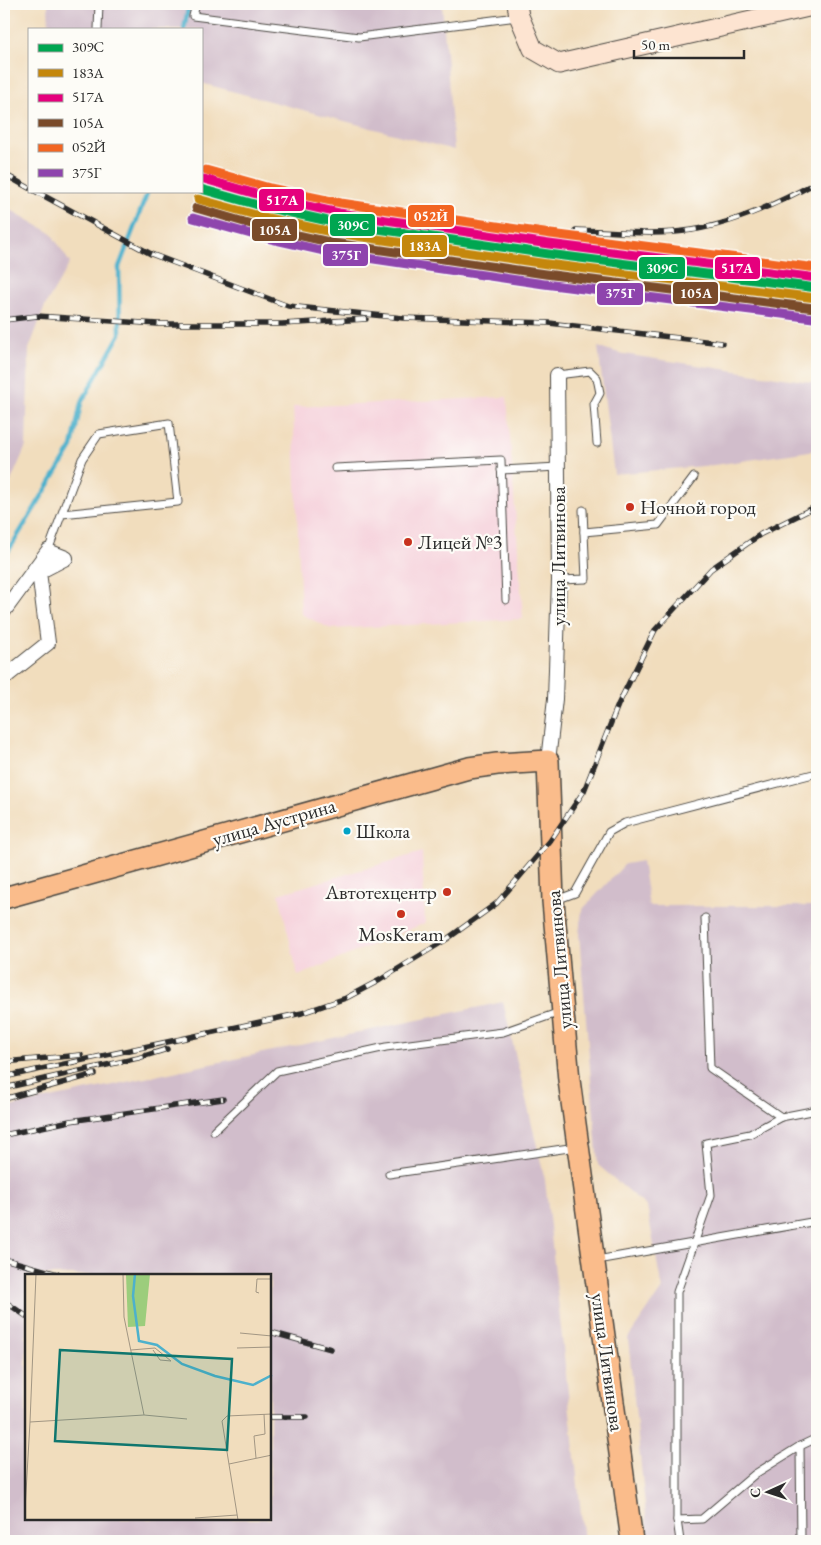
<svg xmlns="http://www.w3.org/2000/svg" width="821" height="1545" viewBox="0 0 821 1545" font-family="'EB Garamond',serif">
<rect width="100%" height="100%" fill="#fdfcf7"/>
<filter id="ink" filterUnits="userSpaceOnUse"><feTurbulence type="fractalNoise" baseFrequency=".02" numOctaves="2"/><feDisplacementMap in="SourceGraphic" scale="10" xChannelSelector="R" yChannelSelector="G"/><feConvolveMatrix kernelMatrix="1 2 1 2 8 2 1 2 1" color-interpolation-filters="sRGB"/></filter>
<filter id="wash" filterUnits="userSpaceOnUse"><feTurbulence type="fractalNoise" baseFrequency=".0096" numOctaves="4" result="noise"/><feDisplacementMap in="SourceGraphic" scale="20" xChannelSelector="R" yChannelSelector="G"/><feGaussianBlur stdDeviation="1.12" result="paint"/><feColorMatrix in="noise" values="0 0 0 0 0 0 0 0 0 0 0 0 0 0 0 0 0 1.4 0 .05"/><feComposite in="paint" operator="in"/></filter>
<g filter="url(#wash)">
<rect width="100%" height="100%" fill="#f1ddbd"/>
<g fill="#f5cfda">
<path d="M507,397L523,619L331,629L301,614L293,407Z"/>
<path d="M422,852L425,923L298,976L279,894Z"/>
</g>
<g fill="#d1bdcb" fill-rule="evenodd">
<path d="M48,4H442L454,150L201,83V29H49Z"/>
<path d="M4,206L51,233L70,263L45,306L29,349L26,446L4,497Z"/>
<path d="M598,347L623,354L817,383V450L714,465L614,474Z"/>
<path d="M642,861L649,906H817V1541H653L648,1535L628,1338L662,1289L647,1207L598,1165L579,934L582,910L625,864Z"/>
<path d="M503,1002L545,1180L584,1541H4V1108ZM26,1275H270V1519H26Z"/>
</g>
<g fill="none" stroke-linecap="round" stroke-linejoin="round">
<g stroke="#4db1cc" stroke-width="4.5">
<path d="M184,29L189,4"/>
<path d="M4,558L72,447L81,403L120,334L119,267L148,191"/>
</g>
</g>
</g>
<g filter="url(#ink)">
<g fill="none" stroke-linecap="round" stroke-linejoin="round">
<defs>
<g id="lane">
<path d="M196,4L193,16L359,37L517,17"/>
<path d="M98,29L99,4"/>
<path d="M557,375L590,371L597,378L600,393L594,404L597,443"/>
<path d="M335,468L501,460L506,600"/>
<path d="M501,470L558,467"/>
<path d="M584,532L658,525L694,477"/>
<path d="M48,551L82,459L99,434L169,423L178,502L62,514"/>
<path d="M559,580L586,579L583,510"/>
<path d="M556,900L575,893L609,832L625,823L817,773"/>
<path d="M705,918L710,1068L781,1117L817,1110"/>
<path d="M214,1131L277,1071L386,1047L503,1032L560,1012"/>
<path d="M389,1174L576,1147"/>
<path d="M597,1260L817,1221"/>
<path d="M800,1446L801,1541"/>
<path d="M677,1520L702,1519L755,1474L800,1446L817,1438"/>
<path d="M680,1541L677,1520V1292L711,1195L706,1143L750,1134L781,1117"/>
</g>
<g id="street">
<path d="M4,611L48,551L66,558L39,572L48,643L4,678"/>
<path d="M548,761L555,699L559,580L557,375"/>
</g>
<path id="secondary" d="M517,4L519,16L533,49L559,64L817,5"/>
<path id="primary" d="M4,898L469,768L497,764L548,761L553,901L569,1080L632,1541"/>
</defs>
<use href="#lane" stroke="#494641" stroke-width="9"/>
<use href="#street" stroke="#494641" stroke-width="16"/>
<use href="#secondary" stroke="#494641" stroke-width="21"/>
<use href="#primary" stroke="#494641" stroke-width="24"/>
<use href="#lane" stroke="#fff" stroke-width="7"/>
<use href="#street" stroke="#fff" stroke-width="14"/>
<use href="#secondary" stroke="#fde4d1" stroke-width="19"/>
<use href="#primary" stroke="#fabc8b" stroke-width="21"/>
<defs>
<g id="rail">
<path d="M4,174L29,188"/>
<path d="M35,191L151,254L288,306L403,318L549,323L722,343"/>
<path d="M576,230C614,231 654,236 692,230C736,223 779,203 817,182"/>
<path d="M4,320L37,316L158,324H282L366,319"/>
<path d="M4,1062L81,1055"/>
<path d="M4,1077L302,1013L346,998L380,980L447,939L497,903L550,841L584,791L618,705L655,630L711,569L761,534L817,506"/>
<path d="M4,1088L138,1058L167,1049"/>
<path d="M4,1099L95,1074"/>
<path d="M4,1135L70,1121L223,1099"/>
<path d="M4,1259L61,1275"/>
<path d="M4,1301L26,1316"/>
<path d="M270,1332L331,1349"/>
<path d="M270,1417H307"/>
</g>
</defs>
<use href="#rail" stroke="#2b2b2b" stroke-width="5.5"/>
<use href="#rail" stroke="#fdfcf7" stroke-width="4" stroke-dasharray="11" stroke-linecap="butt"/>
<defs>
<path id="rail-1" d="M201,189L265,207L337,223L548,254L817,288"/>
<path id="rail-2" d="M198,199L263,217L336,233L547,264L816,298"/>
<path id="rail-3" d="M204,179L267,197L339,213L549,244L817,278"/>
<path id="rail-4" d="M196,208L261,227L334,243L545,274L814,308"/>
<path id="rail-5" d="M206,170L270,188L341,203L551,234L817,268"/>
<path id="rail-6" d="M193,218L258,236L333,253L544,284L813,318"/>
</defs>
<use href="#rail-1" stroke="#fdfcf7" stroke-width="12"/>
<use href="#rail-2" stroke="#fdfcf7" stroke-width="12"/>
<use href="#rail-3" stroke="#fdfcf7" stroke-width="12"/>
<use href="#rail-4" stroke="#fdfcf7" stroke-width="12"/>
<use href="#rail-5" stroke="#fdfcf7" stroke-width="12"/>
<use href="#rail-6" stroke="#fdfcf7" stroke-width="12"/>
<use href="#rail-1" stroke="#00a651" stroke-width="9"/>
<use href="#rail-2" stroke="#c4870b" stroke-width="9"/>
<use href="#rail-3" stroke="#e5007d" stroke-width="9"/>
<use href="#rail-4" stroke="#7a4b2a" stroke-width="9"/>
<use href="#rail-5" stroke="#f26522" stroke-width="9"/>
<use href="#rail-6" stroke="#8e44ad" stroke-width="9"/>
</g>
</g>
<g fill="#c8321e" stroke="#fdfcf7" stroke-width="2">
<circle cx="630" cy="507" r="5"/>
<circle cx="408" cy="542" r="5"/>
<circle cx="447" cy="892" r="5"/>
<circle cx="401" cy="914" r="5"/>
</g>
<circle fill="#02a3c6" stroke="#fdfcf7" stroke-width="2" cx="347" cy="831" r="4.5"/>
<g text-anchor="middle" stroke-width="4.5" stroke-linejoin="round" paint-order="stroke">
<g font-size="19" fill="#2b2b2b" stroke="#fdfcf7" text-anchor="start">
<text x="356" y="838">Школа</text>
</g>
<g font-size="20" fill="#2b2b2b" stroke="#fdfcf7" text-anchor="start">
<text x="640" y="514">Ночной город</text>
<text x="418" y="549">Лицей №3</text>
<text x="437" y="899" text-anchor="end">Автотехцентр</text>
<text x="401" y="941" text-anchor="middle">MosKeram</text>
</g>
<g font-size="20" fill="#2b2b2b" stroke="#fdfcf7">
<text transform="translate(558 556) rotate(-90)" y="7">улица Литвинова</text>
<text transform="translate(274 822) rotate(-16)" y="7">улица Аустрина</text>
<text transform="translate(559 960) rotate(-95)" y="7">улица Литвинова</text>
<text transform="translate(608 1362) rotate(82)" y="7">улица Литвинова</text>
</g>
</g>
<g transform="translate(25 1274)">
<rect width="246" height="246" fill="#f1ddbd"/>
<path d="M101,0H125L120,52L103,53Z" fill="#9ccd7c"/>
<path fill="none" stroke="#4db1cc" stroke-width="2.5" d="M110,0L108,22L114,67L132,71L157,90L190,102L228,111L247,101"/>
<path fill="none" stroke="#a29683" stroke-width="1" d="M234,19L231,18L232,5H247M215,59L247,62M212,74L247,73M106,76L130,74L146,87M128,76L135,86L146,87M119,141L162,145M5,148L11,0M231,184L229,162L240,160L239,140M204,190L247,181M0,236L5,148L119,141L99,43L98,0M170,244L212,241M213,246L197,147L202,142L247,140"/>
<path fill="#0f766e" fill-opacity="0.15" stroke="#0f766e" stroke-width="2.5" d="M35,76L207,85L202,176L30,167Z"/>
<rect width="246" height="246" fill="none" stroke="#2b2b2b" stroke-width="2.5"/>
</g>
<g stroke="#fdfcf7" stroke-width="2">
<rect x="258" y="188" width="47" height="24" rx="5" fill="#e5007d"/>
<rect x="407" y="204" width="48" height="24" rx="5" fill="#f26522"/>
<rect x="329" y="213" width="47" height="24" rx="5" fill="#00a651"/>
<rect x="251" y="218" width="47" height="24" rx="5" fill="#7a4b2a"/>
<rect x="401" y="234" width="47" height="24" rx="5" fill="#c4870b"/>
<rect x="322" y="243" width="47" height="24" rx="5" fill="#8e44ad"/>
<rect x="714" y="256" width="47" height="24" rx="5" fill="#e5007d"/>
<rect x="638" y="256" width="48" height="24" rx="5" fill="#00a651"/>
<rect x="672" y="281" width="47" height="24" rx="5" fill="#7a4b2a"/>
<rect x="596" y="282" width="48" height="24" rx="5" fill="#8e44ad"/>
</g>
<g font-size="14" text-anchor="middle" font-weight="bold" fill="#fff">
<text x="282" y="205">517А</text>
<text x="431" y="221">052Й</text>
<text x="353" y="230">309С</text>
<text x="275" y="235">105А</text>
<text x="425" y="251">183А</text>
<text x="346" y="260">375Г</text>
<text x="737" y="273">517А</text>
<text x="662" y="273">309С</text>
<text x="696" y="298">105А</text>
<text x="620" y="298">375Г</text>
</g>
<rect width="821" height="1545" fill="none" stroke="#fdfcf7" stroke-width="20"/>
<rect x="28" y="28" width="175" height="165" fill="#fdfcf7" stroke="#a9a8a5"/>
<rect x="38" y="44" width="25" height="8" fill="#00a651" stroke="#a9a8a5"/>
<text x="72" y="52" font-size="15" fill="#2b2b2b">309С</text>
<rect x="38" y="69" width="25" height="8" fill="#c4870b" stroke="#a9a8a5"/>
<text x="72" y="78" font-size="15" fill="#2b2b2b">183А</text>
<rect x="38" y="94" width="25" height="8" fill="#e5007d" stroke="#a9a8a5"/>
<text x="72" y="102" font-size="15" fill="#2b2b2b">517А</text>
<rect x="38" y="119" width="25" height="8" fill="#7a4b2a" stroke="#a9a8a5"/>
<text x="72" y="128" font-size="15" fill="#2b2b2b">105А</text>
<rect x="38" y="144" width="25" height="8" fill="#f26522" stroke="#a9a8a5"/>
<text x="72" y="152" font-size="15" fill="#2b2b2b">052Й</text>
<rect x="38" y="169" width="25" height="8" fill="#8e44ad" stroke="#a9a8a5"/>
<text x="72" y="178" font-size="15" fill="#2b2b2b">375Г</text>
<g transform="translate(768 1492) rotate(267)" stroke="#fdfcf7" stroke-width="4" paint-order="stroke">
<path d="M0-4L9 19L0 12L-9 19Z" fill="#2b2b2b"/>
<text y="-8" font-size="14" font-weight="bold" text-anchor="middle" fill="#2b2b2b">С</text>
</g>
<path d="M634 50v8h110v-8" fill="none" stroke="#2b2b2b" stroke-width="2.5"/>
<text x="641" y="50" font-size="15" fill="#2b2b2b" stroke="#fdfcf7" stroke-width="4" paint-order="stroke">50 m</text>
</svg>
